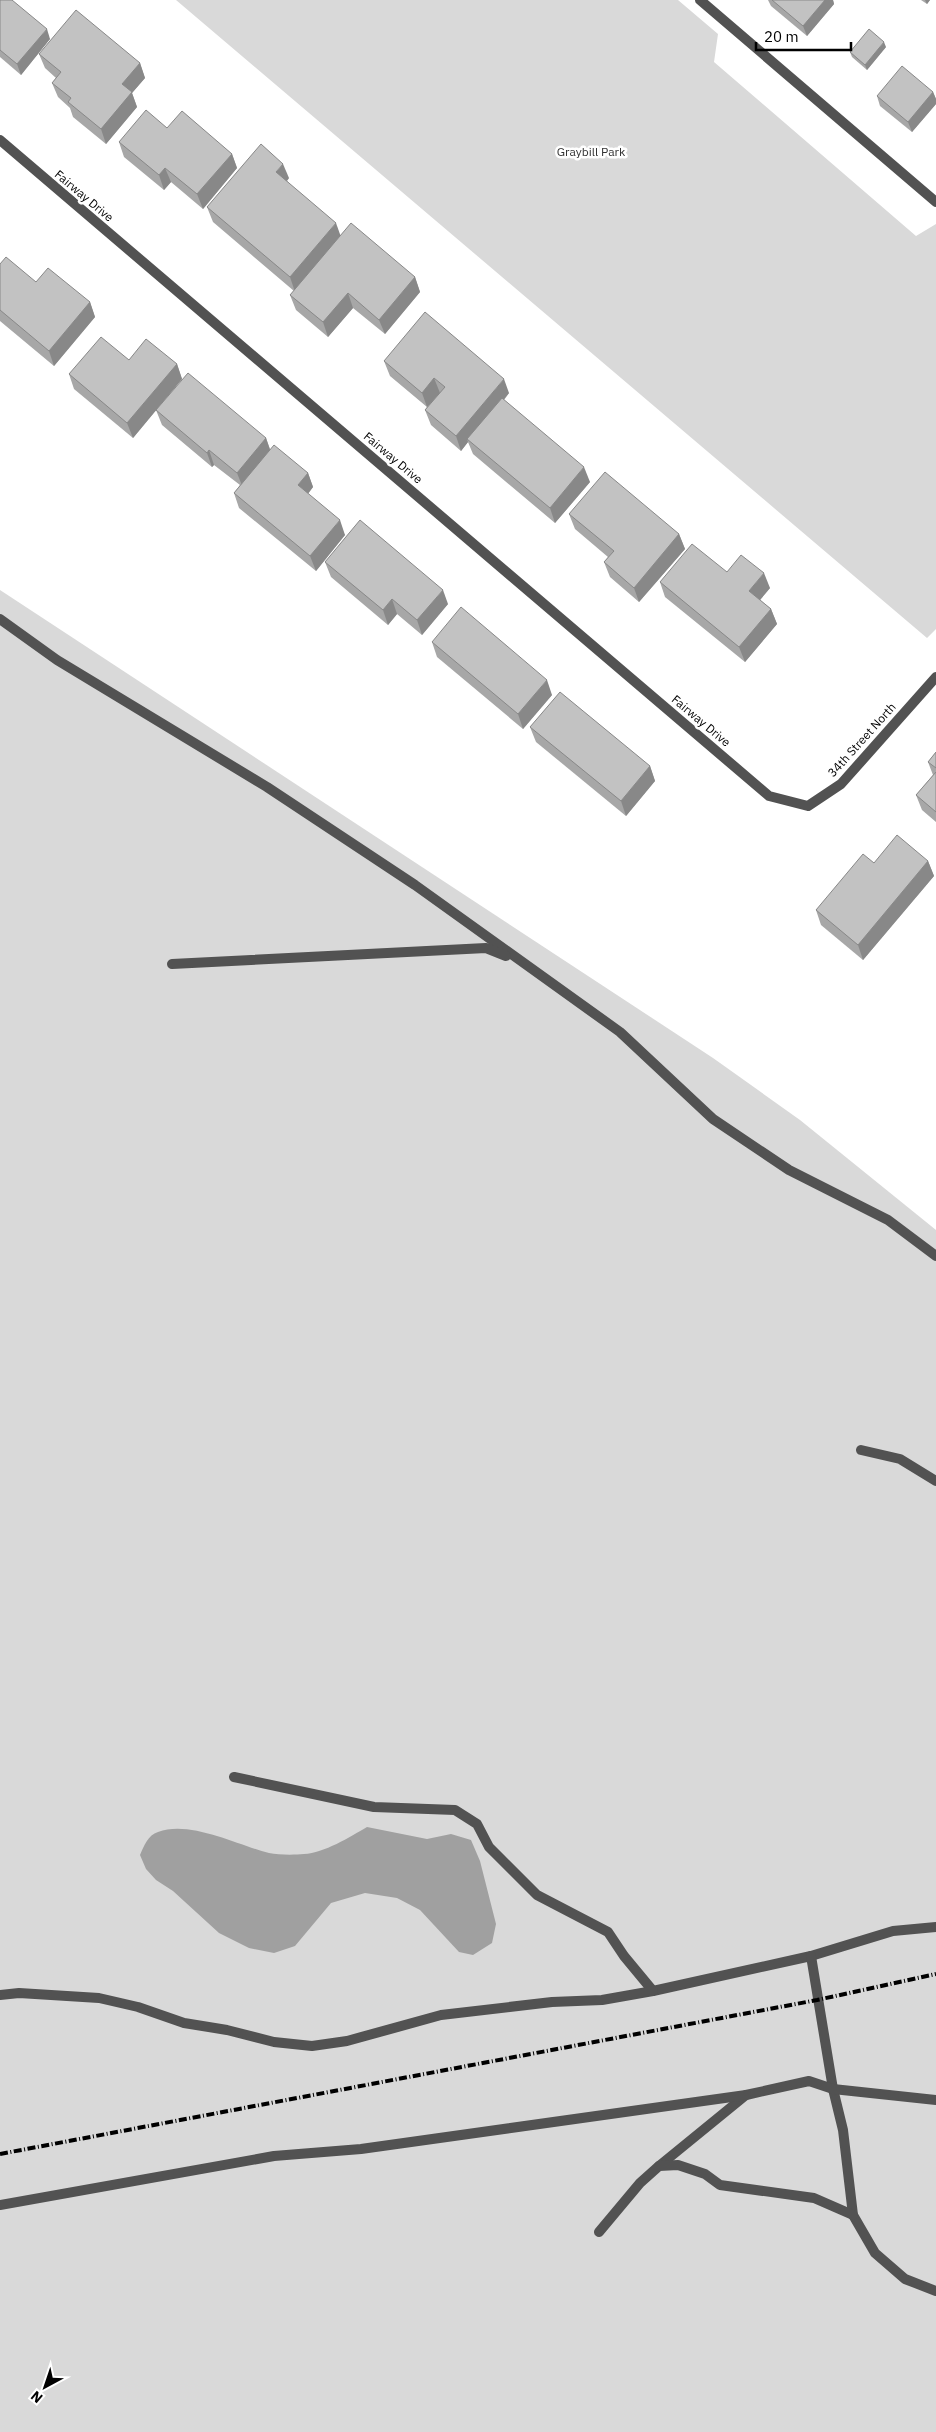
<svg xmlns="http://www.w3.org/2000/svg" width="936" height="2432" viewBox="0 0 936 2432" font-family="'IBM Plex Sans',sans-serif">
<rect width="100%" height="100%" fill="#fff"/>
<g fill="#d9d9d9">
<path d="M176,0H678L718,34L714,62L916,236L936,224V629L927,638Z"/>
<path d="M0,590L713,1058L800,1120L936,1230V2432H0Z"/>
</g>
<path fill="#a0a0a0" d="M367,1827L427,1839L451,1834L471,1840L480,1861L496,1924L492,1943L473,1955L459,1952L420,1910L397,1898L365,1893L331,1903L295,1946L274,1953L249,1948L219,1933L173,1891L156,1880L146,1869L140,1855C144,1846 148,1835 158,1832C190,1820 237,1845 269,1853C279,1855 294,1855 304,1854C324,1853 350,1837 367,1827Z"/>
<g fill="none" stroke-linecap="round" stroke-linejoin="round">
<g stroke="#525252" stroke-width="10">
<path d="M700,0L936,202"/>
<path d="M0,619L57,660L267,787L415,885L620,1032L713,1119L789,1170L888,1220L936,1256"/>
<path d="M172,964L486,948L506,956"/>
<path d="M861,1450L900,1459L936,1481"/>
<path d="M234,1777L374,1807L455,1810L477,1824L489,1847L537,1895L608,1932L624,1956L653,1991L811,1956L893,1931L936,1927"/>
<path d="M811,1956L833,2089L843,2130L853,2215L875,2253L905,2279L936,2291"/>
<path d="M0,1995L19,1993L99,1998L138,2007L184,2023L227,2030L274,2042L312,2046L347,2041L441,2015L552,2002L602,2000L653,1991"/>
<path d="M659,2166L746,2095L809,2081L833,2089L936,2100"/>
<path d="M0,2205L274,2156L361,2149L746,2095"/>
<path d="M599,2232L640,2183L659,2166L678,2165L705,2174L720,2185L814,2198L853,2215"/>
</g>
<path stroke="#525252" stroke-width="10" d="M0,140L769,796L808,806L841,784L936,677"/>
<path stroke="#000" stroke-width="4" stroke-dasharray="8 2.5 1 2.5" stroke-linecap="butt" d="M0,2154L817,2000L936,1974"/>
</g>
<g fill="#a7a7a7">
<path d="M0,0L50,39L21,75L0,57Z"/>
<path d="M768,0H833L834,4L807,36L771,6Z"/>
<path d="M921,0H930L927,4Z"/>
<path d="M886,47L867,70L852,57L850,52Z"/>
<path d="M39,54L140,63L145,78L132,93L137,107L106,144L73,117L70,108L58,97L52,83L56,78L45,68Z"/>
<path d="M933,92L936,99V104L912,132L880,106L877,96Z"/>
<path d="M167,128L232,154L237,168L203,209L171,182L164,190L124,157L119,142Z"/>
<path d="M289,178L287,181L340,236L415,277L420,292L385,334L353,308L328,337L296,310L290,295L294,291L213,222L207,207Z"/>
<path d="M0,264L36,282L90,302L95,317L54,366L0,321Z"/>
<path d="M384,361L509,393L504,400L590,482L555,523L473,454L468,442L461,451L431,425L425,410L427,407L390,376Z"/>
<path d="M177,364L182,379L133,438L74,389L69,374Z"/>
<path d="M156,410L266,438L270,449L308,473L313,487L308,494L345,535L316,571L239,508L234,493L240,485L214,465L212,467L162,425Z"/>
<path d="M569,514L679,534L685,549L639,602L610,577L604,562L608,557L575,529Z"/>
<path d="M325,562L448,604L422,635L397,614L388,625L331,577Z"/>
<path d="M727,572L770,588L760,600L771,609L777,624L745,662L665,597L660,582Z"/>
<path d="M432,642L552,695L523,729L437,657Z"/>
<path d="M530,727L650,766L655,781L626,816L536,742Z"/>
<path d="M936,752V822L922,810L916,795L933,775L928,762Z"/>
<path d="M928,861L934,876L863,960L821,925L816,910L874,863Z"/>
</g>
<g fill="#888">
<path d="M825,0H833L834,4L807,36L803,26Z"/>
<path d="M925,0H930L927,4Z"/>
<path d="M47,29L50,39L21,75L17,64Z"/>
<path d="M884,42L886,47L867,70L865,65Z"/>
<path d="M140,63L145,78L132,93L137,107L106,144L101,129L122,84Z"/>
<path d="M933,92L936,99V104L912,132L908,122Z"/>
<path d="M232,154L237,168L203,209L197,194Z"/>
<path d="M283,164L289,178L282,187L276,172Z"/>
<path d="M165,168L171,182L164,190L159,175Z"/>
<path d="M336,223L341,237L295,292L290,277Z"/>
<path d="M415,277L420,292L385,334L379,320Z"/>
<path d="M348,293L353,308L328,337L323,322Z"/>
<path d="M90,302L95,317L54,366L49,351Z"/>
<path d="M177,364L182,379L133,438L127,423Z"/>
<path d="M434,378L440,393L427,407L422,393Z"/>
<path d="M504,379L509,393L470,441L467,439L468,442L461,451L456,436Z"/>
<path d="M266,438L271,453L243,488L237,473Z"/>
<path d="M209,450L214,465L212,467L207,453Z"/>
<path d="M584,467L590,482L555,523L550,508Z"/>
<path d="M308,473L313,487L303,500L298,485Z"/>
<path d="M340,520L345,535L316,571L310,556Z"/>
<path d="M679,534L685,549L639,602L634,588Z"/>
<path d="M764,573L770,588L755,606L749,591Z"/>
<path d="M443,590L448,604L422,635L417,620Z"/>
<path d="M392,599L397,614L388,625L383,610Z"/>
<path d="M771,609L777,624L745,662L739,647Z"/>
<path d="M547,680L552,695L523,729L518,714Z"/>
<path d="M650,766L655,781L626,816L621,801Z"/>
<path d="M928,861L934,876L863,960L858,945Z"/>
</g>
<g fill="#c2c2c2" stroke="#888">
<path d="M0,0H12L47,29L17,64L0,50Z"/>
<path d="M772,0H825L803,26Z"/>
<path d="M76,10L140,63L122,84L132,92L101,129L68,102L71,98L52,83L61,72L39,54Z"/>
<path d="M869,29L884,42L865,65L850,52Z"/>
<path d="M902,66L933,92L908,122L877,96Z"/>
<path d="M146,110L167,128L182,111L232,154L197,194L165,168L159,175L119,142Z"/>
<path d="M261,144L283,164L276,172L336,223L290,277L207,207Z"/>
<path d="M351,223L415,277L379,320L348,293L323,322L290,295Z"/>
<path d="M6,257L36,282L48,268L90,302L49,351L0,310V264Z"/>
<path d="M425,312L504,379L456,436L425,410L445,387L434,378L422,393L384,361Z"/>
<path d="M101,337L129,360L146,339L177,364L127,423L69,374Z"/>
<path d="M188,373L266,438L237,473L209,450L207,453L156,410Z"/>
<path d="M502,398L584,467L550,508L467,439Z"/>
<path d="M274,445L308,473L298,485L340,520L310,556L234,493Z"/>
<path d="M605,472L679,534L634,588L604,562L614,551L569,514Z"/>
<path d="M360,520L443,590L417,620L392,599L383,610L325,562Z"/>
<path d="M692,544L727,572L741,555L764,573L749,591L771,609L739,647L660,582Z"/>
<path d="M461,607L547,680L518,714L432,642Z"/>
<path d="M560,692L650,766L621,801L530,727Z"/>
<path d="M936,752V768L928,762Z"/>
<path d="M936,772V812L916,795Z"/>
<path d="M897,835L928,861L858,945L816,910L863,854L874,863Z"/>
</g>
<g text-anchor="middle" stroke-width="5" stroke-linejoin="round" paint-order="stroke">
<g font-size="12" fill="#303030" stroke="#fff">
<text x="591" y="156">Graybill Park</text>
</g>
<g font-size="12" fill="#000" stroke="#fff">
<text transform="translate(84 196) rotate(40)" y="4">Fairway Drive</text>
<text transform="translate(393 458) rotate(40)" y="4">Fairway Drive</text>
<text transform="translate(701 721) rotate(40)" y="4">Fairway Drive</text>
<text transform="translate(862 740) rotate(-48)" y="4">34th Street North</text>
</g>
</g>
<g transform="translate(45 2387) rotate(220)" stroke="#ffffff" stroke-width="4" paint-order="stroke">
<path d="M0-4L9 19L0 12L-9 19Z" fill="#000000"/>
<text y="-8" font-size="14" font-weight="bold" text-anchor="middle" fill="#000000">N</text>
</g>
<path d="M756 42v8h95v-8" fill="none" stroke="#000000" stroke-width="2.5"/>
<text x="764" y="42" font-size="15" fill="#000000" stroke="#ffffff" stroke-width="4" paint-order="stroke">20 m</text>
</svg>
